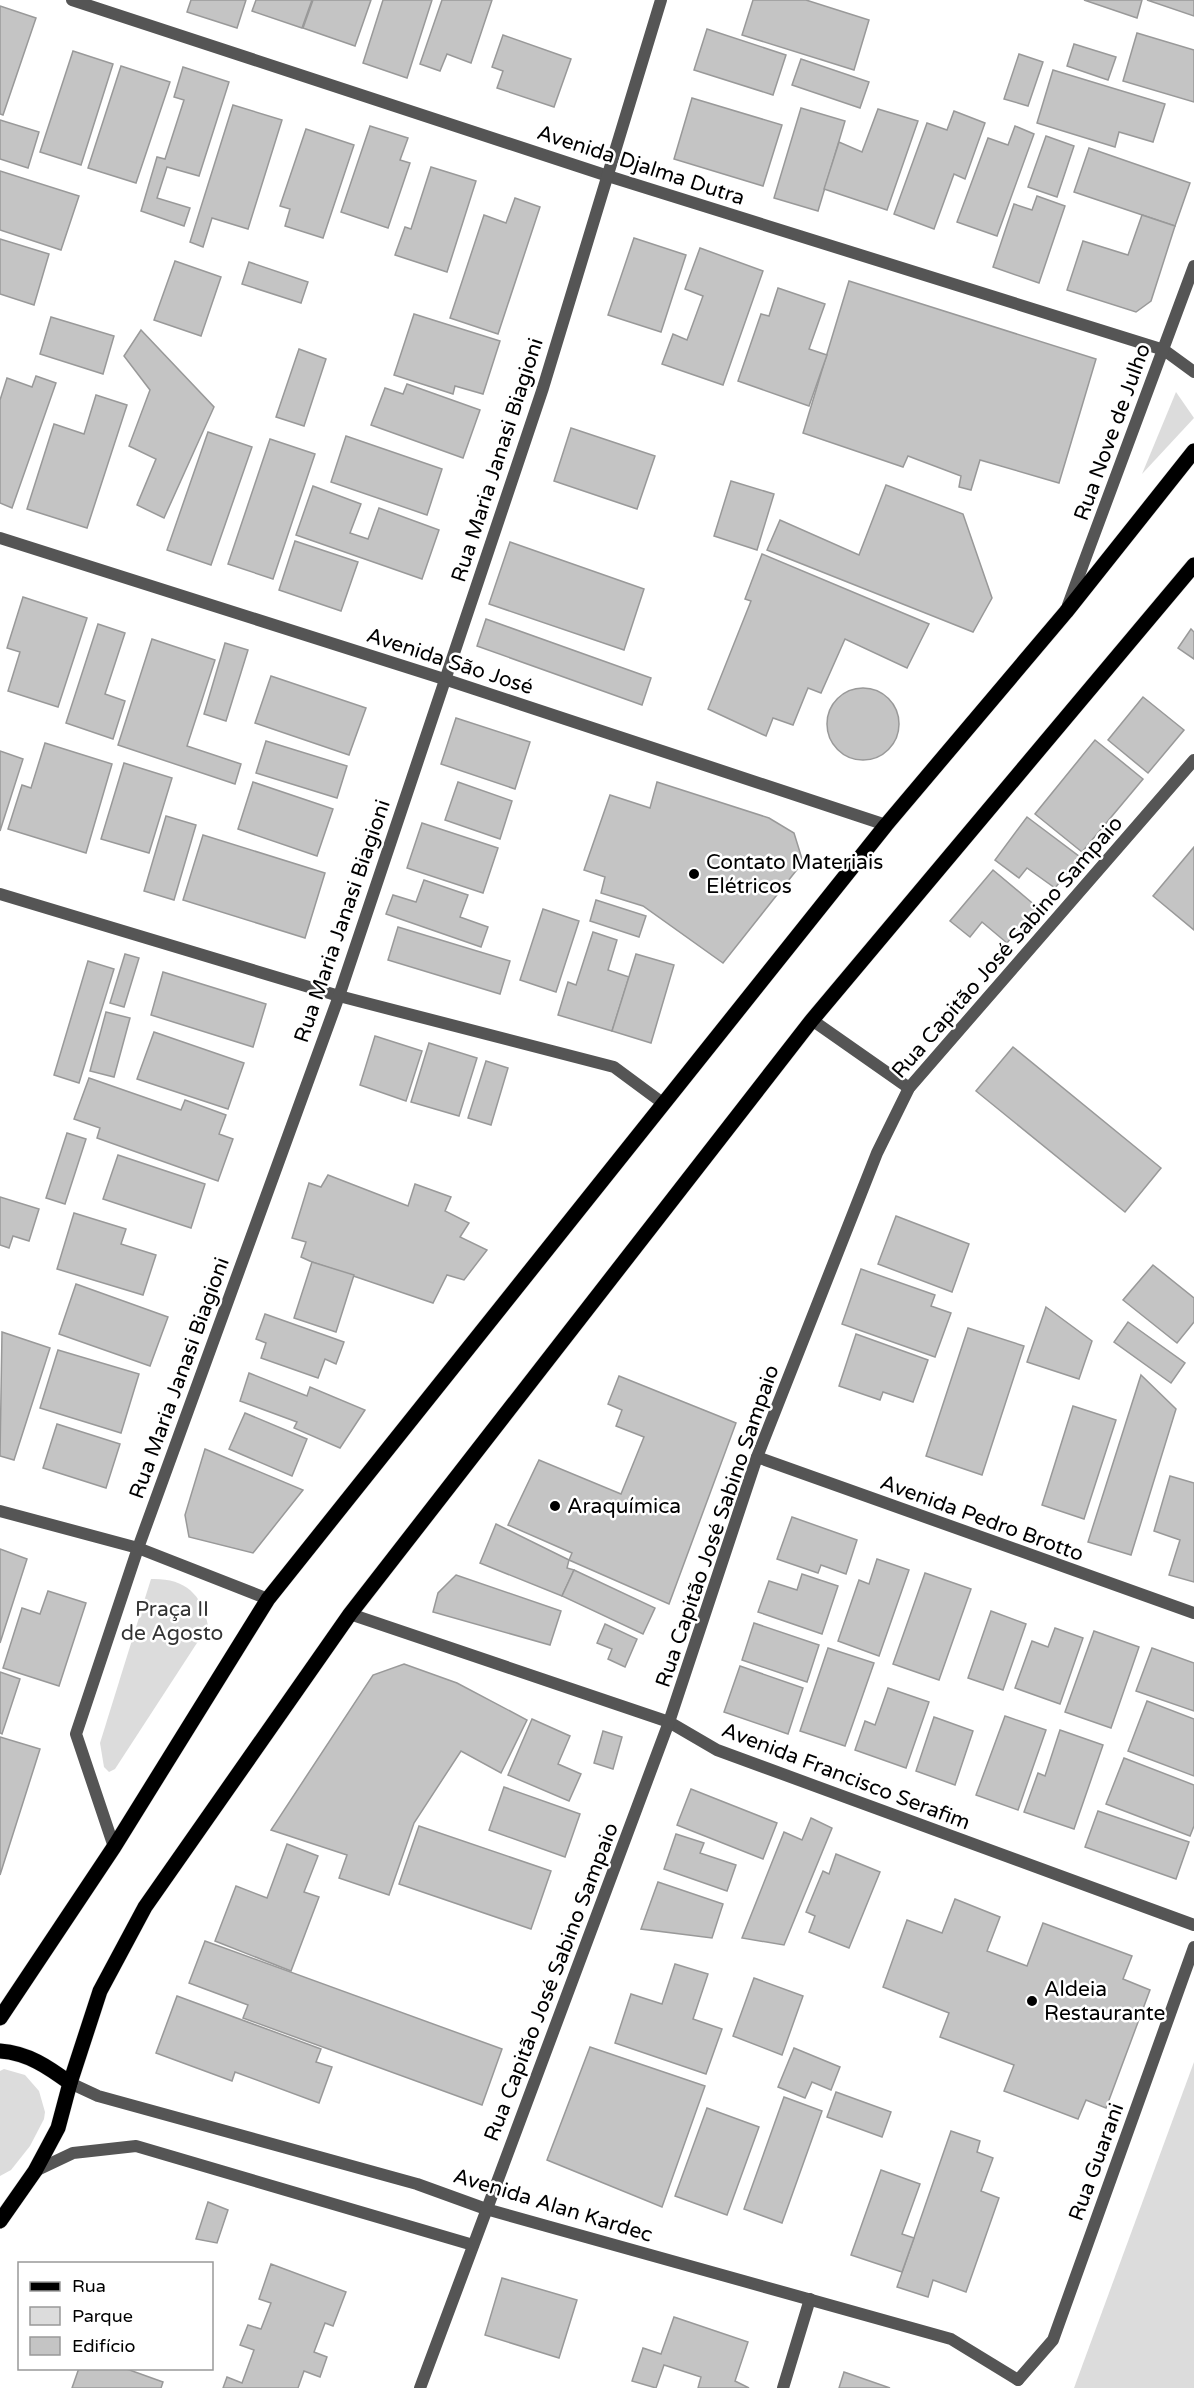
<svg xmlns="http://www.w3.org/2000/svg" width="1194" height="2388" viewBox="0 0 1194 2388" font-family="'Varela Round',sans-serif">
<rect width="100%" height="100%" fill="#fff"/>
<g fill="#dcdcdc">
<path d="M1176,392L1194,418L1142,474Z"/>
<path d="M151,1579C184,1578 202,1593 208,1626L115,1769L109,1772L104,1767L100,1743Z"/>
<path d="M1194,2062V2388H1074Z"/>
<path d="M4,2069L25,2075L39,2091L45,2112L44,2119L30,2146L11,2170L0,2176V2071Z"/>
</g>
<g fill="#c4c4c4" stroke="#999" stroke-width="1.5">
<path d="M191,0H246L237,28L187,12Z"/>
<path d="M256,0H312L302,28L252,11Z"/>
<path d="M313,0H371L355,46L303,28Z"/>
<path d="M383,0H432L407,78L363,63Z"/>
<path d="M442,0H492L471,63L447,54L440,71L420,64Z"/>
<path d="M753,0H806L869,20L854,70L742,35Z"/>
<path d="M1084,0H1142L1137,18Z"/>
<path d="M1147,0H1194V16Z"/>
<path d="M0,6L36,18L3,115L0,114Z"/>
<path d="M707,29L786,55L773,95L694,70Z"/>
<path d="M1137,33L1194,50V102L1123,81Z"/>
<path d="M503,35L571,59L554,107L497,88L503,71L492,67Z"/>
<path d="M1074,44L1116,57L1108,80L1067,66Z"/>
<path d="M73,51L113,64L81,165L40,152Z"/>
<path d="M1019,54L1043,62L1028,106L1004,99Z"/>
<path d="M801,59L869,82L860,108L792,85Z"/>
<path d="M121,66L170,82L136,183L88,168Z"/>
<path d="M183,67L229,82L199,176L167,167L157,198L190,208L184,226L141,211L157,157L165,159L184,100L174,97Z"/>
<path d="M1053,70L1165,104L1153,142L1119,132L1115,147L1037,123Z"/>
<path d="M692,98L782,125L763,186L674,159Z"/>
<path d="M233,105L282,120L248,229L212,218L203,247L190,242Z"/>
<path d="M801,108L845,121L818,211L774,198Z"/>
<path d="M878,109L918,121L887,210L824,189L839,142L862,152Z"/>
<path d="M954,111L985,123L965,179L954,174L934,229L894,214L927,123L947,130Z"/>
<path d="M0,120L39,132L28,168L0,159Z"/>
<path d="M370,126L408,138L400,160L410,163L388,228L341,212Z"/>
<path d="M1015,126L1034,134L997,236L957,222L988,138L1008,145Z"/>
<path d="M306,129L354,145L323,238L285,226L290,209L280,206Z"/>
<path d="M1046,136L1074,146L1057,197L1028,187Z"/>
<path d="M1089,148L1190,183L1175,226L1074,192Z"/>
<path d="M431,167L476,181L447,272L395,255L405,227L411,229Z"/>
<path d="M0,171L79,196L61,250L0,230Z"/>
<path d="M1037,196L1065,206L1039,283L993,267L1014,204L1032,210Z"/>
<path d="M515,198L540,207L498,334L450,318L484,215L506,223Z"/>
<path d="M1142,215L1175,226L1151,301L1136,312L1067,290L1083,241L1128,255Z"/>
<path d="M634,238L686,255L661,332L608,315Z"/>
<path d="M0,239L49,254L34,305L0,294Z"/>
<path d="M700,248L763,271L723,385L662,364L673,334L687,340L703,296L685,289Z"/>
<path d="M175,261L221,277L201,336L154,320Z"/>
<path d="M249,262L308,282L301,303L242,284Z"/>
<path d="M849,281L1096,359L1059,483L980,460L971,490L959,487L961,476L908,456L903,467L803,433Z"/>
<path d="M778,288L825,304L809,349L827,355L809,406L738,381L761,314L769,316Z"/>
<path d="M414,314L500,341L483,394L455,386L453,394L394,375Z"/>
<path d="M51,317L114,336L103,374L40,354Z"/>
<path d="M141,330L214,407L164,518L137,505L156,459L129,446L150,390L124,356Z"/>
<path d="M299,349L326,359L304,426L276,417Z"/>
<path d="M36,376L56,383L12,508L0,503V400L7,378L32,387Z"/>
<path d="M407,384L480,410L463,458L371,425L385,388L403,394Z"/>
<path d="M96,395L127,405L87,528L27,509L54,424L84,434Z"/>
<path d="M571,428L655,456L637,509L554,481Z"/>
<path d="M208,432L252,447L211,565L167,550Z"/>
<path d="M346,436L442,469L427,515L331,482Z"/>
<path d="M270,439L315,454L273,579L228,564Z"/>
<path d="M731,481L774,494L757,550L714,536Z"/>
<path d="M886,485L963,514L992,598L973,632L767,550L780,520L859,555Z"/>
<path d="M313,486L361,504L350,533L368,539L379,508L439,530L422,579L296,535Z"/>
<path d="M295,541L358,562L341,611L279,590Z"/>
<path d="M510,542L644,589L624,650L489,604Z"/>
<path d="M762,554L929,624L907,668L845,639L821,693L808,688L793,725L773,718L766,736L708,709L751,601L745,599Z"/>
<path d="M23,597L87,618L58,707L8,691L20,652L7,648Z"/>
<path d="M486,619L651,678L642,705L477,646Z"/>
<path d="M98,624L125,633L105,694L125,701L113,739L66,723Z"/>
<path d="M1191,629L1194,632V659L1178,648Z"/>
<path d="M152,639L215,660L187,746L241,764L235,784L118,745Z"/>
<path d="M225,643L248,650L226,721L204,714Z"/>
<path d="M271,676L366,708L349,755L255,723Z"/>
<circle cx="863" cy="724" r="36"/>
<path d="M1143,697L1184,730L1148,773L1108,740Z"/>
<path d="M456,718L530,742L515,789L441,764Z"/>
<path d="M1095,740L1143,779L1082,852L1035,814Z"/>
<path d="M266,741L347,766L337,798L256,773Z"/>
<path d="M45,743L112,764L86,853L8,829L22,785L31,788Z"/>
<path d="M0,751L23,759L0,831Z"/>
<path d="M124,763L172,778L149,853L101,839Z"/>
<path d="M253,782L333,809L317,856L238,829Z"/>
<path d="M458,782L512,801L500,839L445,820Z"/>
<path d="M657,782L769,818L794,833L803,862L723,963L643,906L601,893L605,877L584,870L610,795L650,808Z"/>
<path d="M166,816L196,825L174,900L144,891Z"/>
<path d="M1027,817L1080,857L1055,888L1027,868L1019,878L995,860Z"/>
<path d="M422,823L498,848L483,893L407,868Z"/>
<path d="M203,835L325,873L305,938L183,900Z"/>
<path d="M1194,847V930L1153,896Z"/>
<path d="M993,870L1037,907L1007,943L982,922L970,937L950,921Z"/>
<path d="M424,880L468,895L460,917L488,927L481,947L386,914L393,895L416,902Z"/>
<path d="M596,900L646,916L639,937L590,921Z"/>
<path d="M543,909L579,921L556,992L520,980Z"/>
<path d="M398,927L510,961L500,994L388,960Z"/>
<path d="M593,932L617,940L608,970L629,977L612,1031L558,1015L568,982L576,985Z"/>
<path d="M125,954L139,958L124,1007L110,1003Z"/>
<path d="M636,954L674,965L651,1043L612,1031Z"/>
<path d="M88,961L114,969L79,1083L54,1075Z"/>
<path d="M163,972L266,1004L253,1047L151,1015Z"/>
<path d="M106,1012L130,1018L114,1077L90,1071Z"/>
<path d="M154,1032L244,1063L228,1109L137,1079Z"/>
<path d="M375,1036L422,1051L406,1101L360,1085Z"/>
<path d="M429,1043L477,1058L459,1116L411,1102Z"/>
<path d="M1013,1047L1161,1168L1125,1212L976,1091Z"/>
<path d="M486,1061L508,1068L491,1125L468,1118Z"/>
<path d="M89,1078L181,1110L185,1100L226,1115L219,1134L233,1139L218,1181L97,1138L100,1128L74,1119Z"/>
<path d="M67,1133L86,1139L65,1204L46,1198Z"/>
<path d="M118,1155L205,1184L191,1228L103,1199Z"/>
<path d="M328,1175L408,1206L415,1184L451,1197L445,1211L469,1223L460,1237L487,1250L464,1280L447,1275L433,1303L312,1262L301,1257L306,1242L292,1238L309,1183L321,1187Z"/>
<path d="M0,1197L39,1209L29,1241L13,1236L9,1248L0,1245Z"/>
<path d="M74,1213L126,1229L121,1244L156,1255L143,1295L57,1269Z"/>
<path d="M896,1216L969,1244L952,1292L878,1264Z"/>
<path d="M312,1262L354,1275L336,1332L294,1318Z"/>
<path d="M1153,1265L1194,1298V1322L1177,1343L1123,1300Z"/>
<path d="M861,1269L935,1295L931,1306L951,1313L935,1357L842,1324Z"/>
<path d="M76,1284L168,1317L150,1366L59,1334Z"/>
<path d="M1046,1307L1092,1341L1079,1379L1027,1362Z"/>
<path d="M265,1314L344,1342L336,1364L325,1359L318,1378L261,1358L266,1343L256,1339Z"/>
<path d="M1128,1322L1185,1363L1171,1383L1114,1342Z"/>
<path d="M968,1328L1024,1346L982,1475L926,1456Z"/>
<path d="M2,1332L50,1348L14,1460L0,1456Z"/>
<path d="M856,1334L928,1360L913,1402L883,1392L880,1400L839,1386Z"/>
<path d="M58,1350L139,1374L121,1433L40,1408Z"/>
<path d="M249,1373L307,1396L310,1387L365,1410L340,1448L294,1428L297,1422L240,1401Z"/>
<path d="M1141,1375L1176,1409L1131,1555L1088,1542Z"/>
<path d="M619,1376L736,1423L669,1604L569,1560L572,1553L508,1525L539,1460L621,1494L644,1437L616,1426L622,1410L608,1404Z"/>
<path d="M1073,1406L1116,1420L1084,1519L1042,1505Z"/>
<path d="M245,1413L307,1439L292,1476L229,1449Z"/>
<path d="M57,1424L120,1444L106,1488L43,1468Z"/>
<path d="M205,1449L303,1490L253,1553L189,1537L185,1515Z"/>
<path d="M1170,1476L1194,1483V1582L1169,1575L1180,1540L1154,1531Z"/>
<path d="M792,1517L857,1540L846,1574L821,1565L818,1573L777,1559Z"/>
<path d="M496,1524L569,1560L567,1568L574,1570L562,1596L480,1563Z"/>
<path d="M0,1549L27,1559L0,1643Z"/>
<path d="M877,1559L909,1570L879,1656L838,1641L859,1580L869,1584Z"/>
<path d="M574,1570L655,1608L643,1634L562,1596Z"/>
<path d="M925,1573L971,1589L939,1680L893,1664Z"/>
<path d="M802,1574L838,1586L822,1634L758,1612L769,1581L797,1590Z"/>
<path d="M456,1575L561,1611L550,1645L433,1612L438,1593Z"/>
<path d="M48,1591L86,1603L59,1686L3,1668L22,1608L40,1614Z"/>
<path d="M991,1611L1026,1624L1003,1690L968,1678Z"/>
<path d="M754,1623L819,1645L807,1682L742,1660Z"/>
<path d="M605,1624L637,1639L625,1667L608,1659L612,1649L597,1643Z"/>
<path d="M1055,1628L1083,1638L1060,1704L1015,1688L1032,1641L1048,1647Z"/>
<path d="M1094,1631L1139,1647L1111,1728L1065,1712Z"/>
<path d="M828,1648L874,1663L845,1746L800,1731Z"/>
<path d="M1152,1648L1194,1663V1711L1136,1691Z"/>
<path d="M404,1664L457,1683L527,1720L501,1773L461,1751L414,1823L389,1895L339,1878L347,1855L271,1830L373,1675Z"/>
<path d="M740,1666L803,1688L788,1734L724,1712Z"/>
<path d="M0,1672L20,1679L2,1734L0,1733Z"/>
<path d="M888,1688L929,1702L906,1768L855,1750L865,1721L875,1725Z"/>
<path d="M1147,1701L1194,1719V1776L1128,1751Z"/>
<path d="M1005,1716L1046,1730L1018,1810L976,1795Z"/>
<path d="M934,1717L973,1731L955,1785L916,1771Z"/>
<path d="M532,1719L570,1736L558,1764L581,1774L569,1801L508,1775Z"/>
<path d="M1060,1730L1103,1745L1074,1829L1024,1812L1038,1773L1045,1776Z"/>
<path d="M603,1731L622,1737L613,1769L594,1763Z"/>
<path d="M0,1737L40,1749L0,1875Z"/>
<path d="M1124,1758L1194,1785V1826L1190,1836L1106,1804Z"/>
<path d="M504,1787L580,1814L565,1857L489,1830Z"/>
<path d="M691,1789L777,1823L763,1859L677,1825Z"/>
<path d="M1098,1811L1189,1842L1176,1879L1085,1847Z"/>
<path d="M811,1818L832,1828L784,1945L742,1938L784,1832L802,1840Z"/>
<path d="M419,1826L551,1871L531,1929L399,1884Z"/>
<path d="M676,1834L704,1843L700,1853L736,1865L727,1891L664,1869Z"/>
<path d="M287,1844L318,1856L304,1892L319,1897L291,1971L215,1941L236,1886L267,1898Z"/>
<path d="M836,1854L880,1872L849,1948L809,1932L815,1916L806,1912L823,1871L829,1874Z"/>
<path d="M658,1882L723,1904L712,1938L641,1929Z"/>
<path d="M955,1899L1000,1917L987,1951L1027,1966L1043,1923L1132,1956L1123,1979L1150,1990L1106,2108L1086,2100L1078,2119L1004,2091L1014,2065L940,2037L949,2013L883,1987L907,1920L942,1933Z"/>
<path d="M205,1941L502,2049L482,2105L243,2018L248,2005L189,1983Z"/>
<path d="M675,1964L708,1974L693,2019L722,2029L706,2074L615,2043L631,1994L662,2004Z"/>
<path d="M754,1978L803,1996L782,2055L733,2036Z"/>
<path d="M177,1996L321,2049L316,2062L332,2067L319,2103L235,2072L232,2081L156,2053Z"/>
<path d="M590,2047L705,2086L662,2207L547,2160Z"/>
<path d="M794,2048L840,2067L831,2090L812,2082L805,2098L778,2087Z"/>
<path d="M836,2092L891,2112L882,2137L827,2117Z"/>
<path d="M784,2097L822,2111L782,2223L744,2209Z"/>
<path d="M707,2108L759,2127L727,2215L675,2196Z"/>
<path d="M951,2131L980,2141L977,2152L993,2158L981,2191L999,2198L966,2292L933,2280L928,2297L897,2287Z"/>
<path d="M881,2170L920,2184L902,2234L914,2238L902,2272L851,2255Z"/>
<path d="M208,2202L228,2210L217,2243L196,2239Z"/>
<path d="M271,2264L346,2292L333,2326L325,2323L314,2352L327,2357L320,2377L304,2371L298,2388H223L227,2377L242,2383L254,2350L240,2345L248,2325L261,2329L271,2303L259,2299Z"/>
<path d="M502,2278L577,2300L559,2358L485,2335Z"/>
<path d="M674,2317L748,2342L735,2381L749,2388H698L701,2377L664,2365L656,2388L632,2381L643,2348L661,2354Z"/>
<path d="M79,2368H124L163,2382L161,2388H72Z"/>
<path d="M844,2372L890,2388H839Z"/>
</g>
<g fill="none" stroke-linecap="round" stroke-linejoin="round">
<defs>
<g id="primary">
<path d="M0,2018L114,1847L268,1599L886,825L1066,612L1194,451"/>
<path d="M0,2051C28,2053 48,2067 70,2083"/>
<path d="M0,2221L35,2171L58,2128L70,2083L100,1991L145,1907L350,1614L812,1020L1194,565"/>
</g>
</defs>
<use href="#primary" stroke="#dbdbdb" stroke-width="16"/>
<g stroke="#555" stroke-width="12">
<path d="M72,0L608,176L1164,350L1194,372"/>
<path d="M0,538L444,679L886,825"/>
<path d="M1068,605L1194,266"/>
<path d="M0,894L339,996L614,1067L664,1104"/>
<path d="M812,1020L909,1088"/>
<path d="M757,1457L1194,1613"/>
<path d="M0,1511L138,1548L268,1599"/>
<path d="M350,1614L669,1722L717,1750L1194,1925"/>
<path d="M114,1847L76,1734L138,1548L339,996L543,388L661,0"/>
<path d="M70,2083L98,2096L417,2184L486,2209L951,2339L1018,2380"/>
<path d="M35,2171L73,2153L136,2146L473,2245"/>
<path d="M1018,2380L1053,2340L1194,1947"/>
<path d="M420,2388L669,1722L757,1457L877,1153L909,1088L1194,760"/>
<path d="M783,2388L810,2299"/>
</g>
<use href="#primary" stroke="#000" stroke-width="15"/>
</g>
<g fill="#000" stroke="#fff" stroke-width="2">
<circle cx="694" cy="874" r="6"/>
<circle cx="555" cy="1506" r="6"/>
<circle cx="1032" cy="2001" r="6"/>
</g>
<g text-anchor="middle" stroke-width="5" stroke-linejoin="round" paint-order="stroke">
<g font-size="21" fill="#000" stroke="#fff">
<text transform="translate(641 165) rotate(18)" y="7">Avenida Djalma Dutra</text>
<text transform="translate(1112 432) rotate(-70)" y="7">Rua Nove de Julho</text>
<text transform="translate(497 460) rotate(-72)" y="7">Rua Maria Janasi Biagioni</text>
<text transform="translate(450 661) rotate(18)" y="7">Avenida São José</text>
<text transform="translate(342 921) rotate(-71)" y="7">Rua Maria Janasi Biagioni</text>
<text transform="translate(1007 947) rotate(-49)" y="7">Rua Capitão José Sabino Sampaio</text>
<text transform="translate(179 1378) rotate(-70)" y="7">Rua Maria Janasi Biagioni</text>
<text transform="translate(982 1518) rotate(20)" y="7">Avenida Pedro Brotto</text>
<text transform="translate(717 1526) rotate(-71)" y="7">Rua Capitão José Sabino Sampaio</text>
<text transform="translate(846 1776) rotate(21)" y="7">Avenida Francisco Serafim</text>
<text transform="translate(551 1982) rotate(-69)" y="7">Rua Capitão José Sabino Sampaio</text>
<text transform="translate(1096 2162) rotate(-70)" y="7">Rua Guarani</text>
<text transform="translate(553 2205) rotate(17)" y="7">Avenida Alan Kardec</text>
</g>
<g font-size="21" fill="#000" stroke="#fff" text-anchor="start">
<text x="706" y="869">Contato Materiais<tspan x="706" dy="24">Elétricos</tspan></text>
<text x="567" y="1513">Araquímica</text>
<text x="1044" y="1996">Aldeia<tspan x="1044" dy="24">Restaurante</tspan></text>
</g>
<g font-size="21" fill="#333" stroke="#fff">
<text x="172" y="1616">Praça II<tspan x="172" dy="24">de Agosto</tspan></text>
</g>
</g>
<rect x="18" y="2262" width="195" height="108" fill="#ffffff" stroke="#999999" stroke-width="1.5"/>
<rect x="30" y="2282" width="30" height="9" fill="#000000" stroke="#999999" stroke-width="1.5"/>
<text x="72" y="2292" font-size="18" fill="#000000">Rua</text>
<rect x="30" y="2307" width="30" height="18" fill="#dcdcdc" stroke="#999999" stroke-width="1.5"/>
<text x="72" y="2322" font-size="18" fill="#000000">Parque</text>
<rect x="30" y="2337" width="30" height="18" fill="#c4c4c4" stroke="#999999" stroke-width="1.5"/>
<text x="72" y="2352" font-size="18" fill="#000000">Edifício</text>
</svg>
